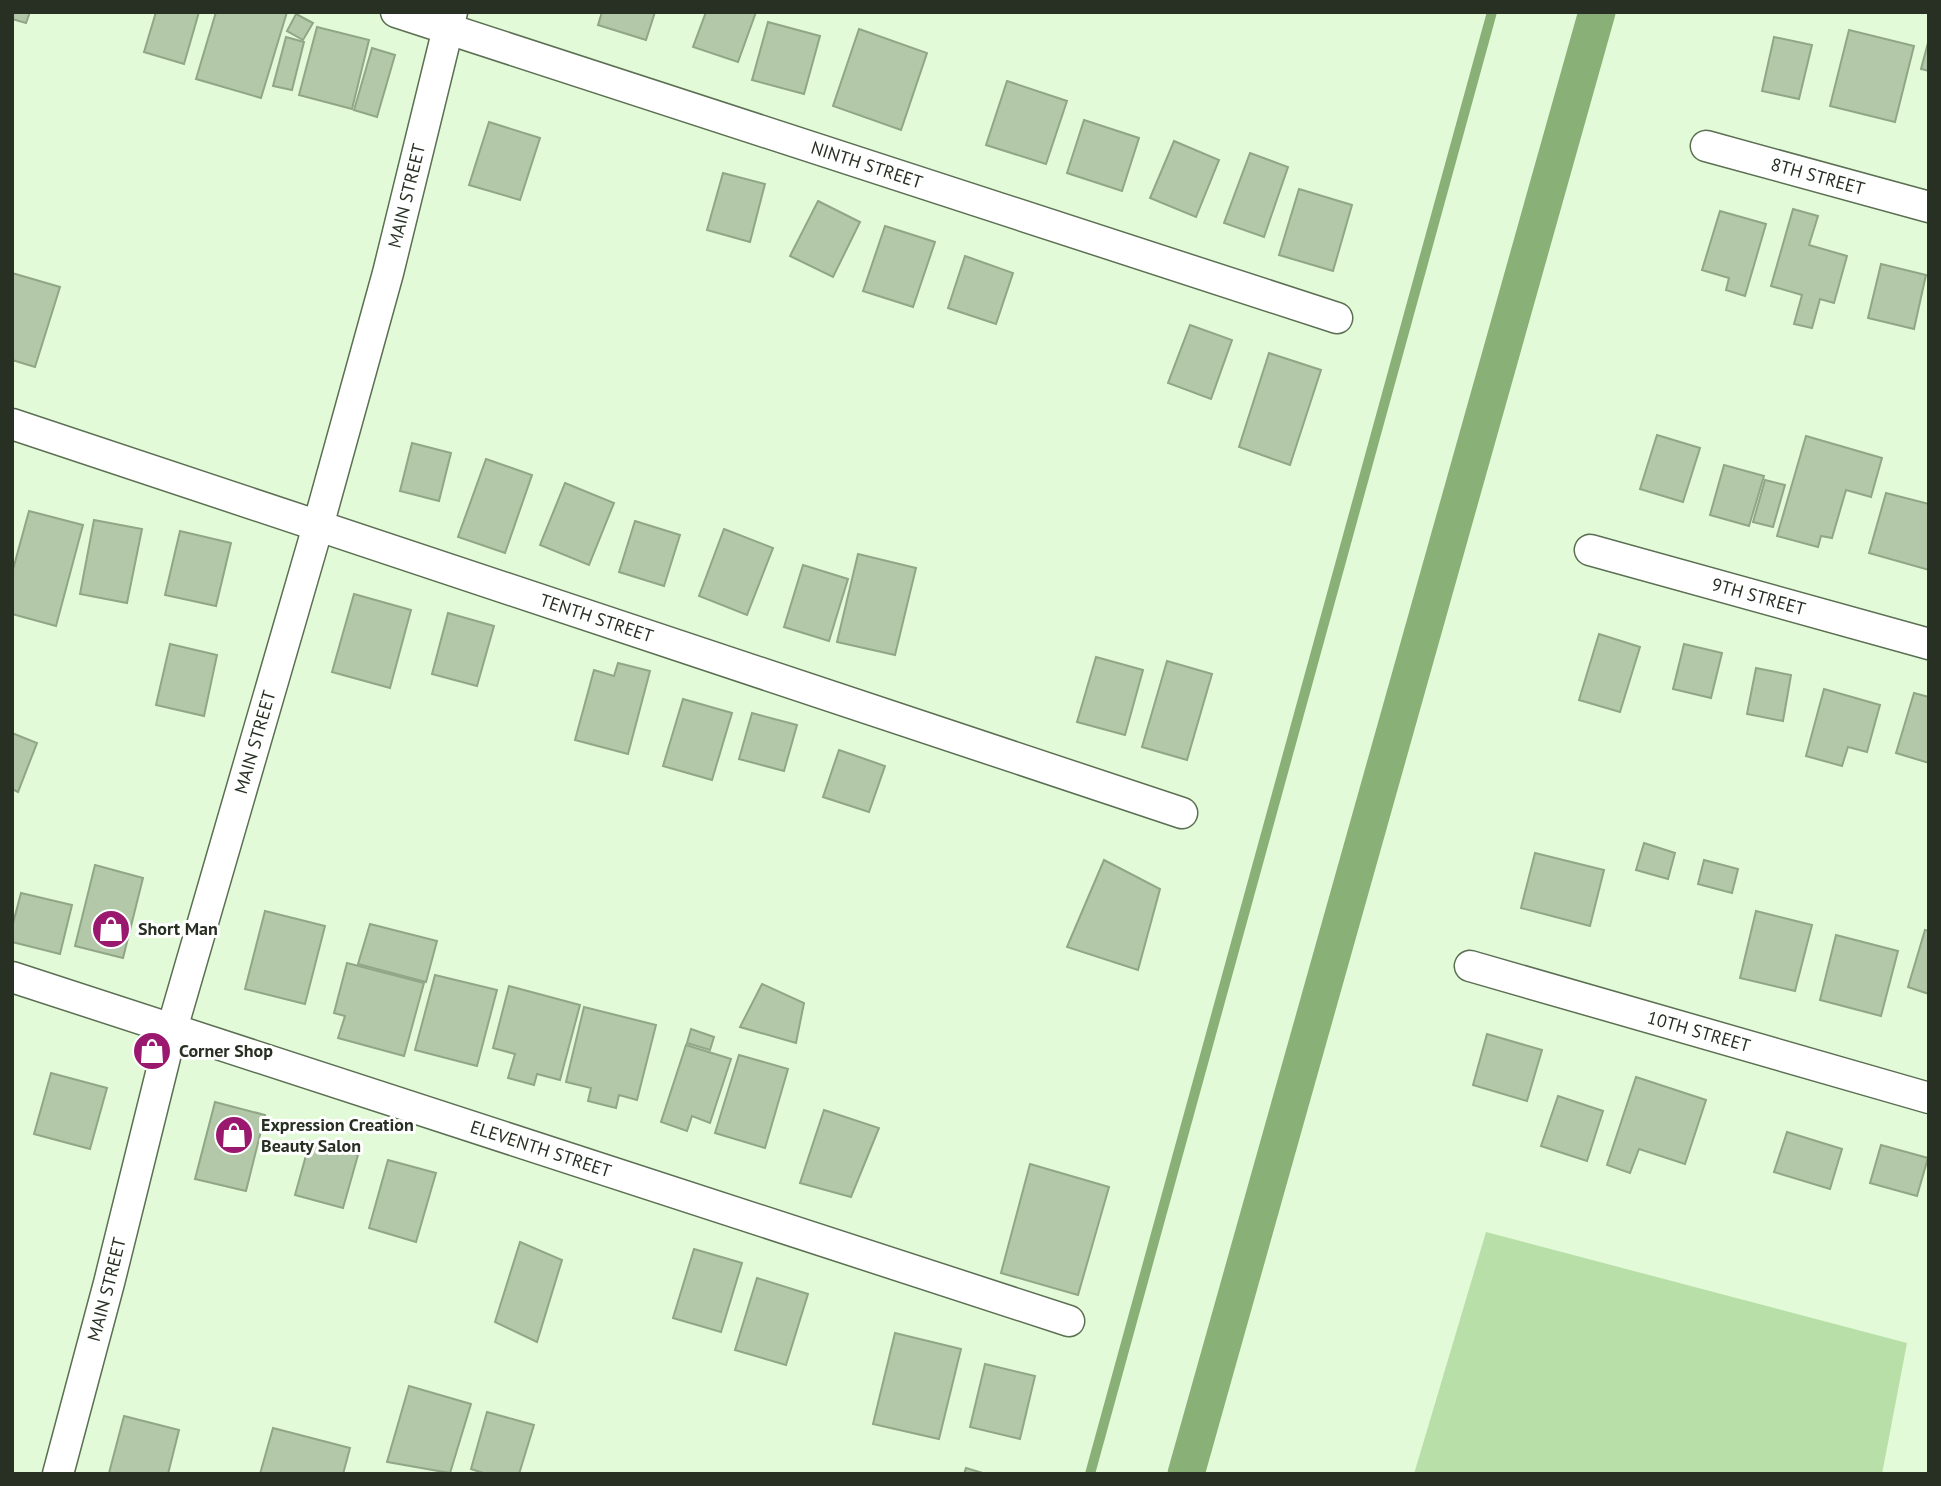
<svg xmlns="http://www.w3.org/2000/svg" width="1941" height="1486" viewBox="0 0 1941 1486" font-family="'PT Sans',sans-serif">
<rect width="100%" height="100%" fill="#e3fad9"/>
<path fill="#b9dfa9" d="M1486,1232L1907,1343L1882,1474H1414Z"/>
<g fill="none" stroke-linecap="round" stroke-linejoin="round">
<path stroke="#89b177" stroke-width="10" d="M1090,1474L1492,12"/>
<path stroke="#89b177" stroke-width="37" d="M1186,1474L1597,12"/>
</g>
<g fill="#b2c8a8" stroke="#90a687" stroke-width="2">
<path d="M12,12H30L26,23L12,19Z"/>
<path d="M156,12H199L184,64L144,52Z"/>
<path d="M216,12H287L261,98L196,79Z"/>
<path d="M602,12H655L646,40L598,25Z"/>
<path d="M706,12H756L738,62L693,47Z"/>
<path d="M296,14L313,23L303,40L287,31Z"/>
<path d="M768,22L820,36L804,94L752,80Z"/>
<path d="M317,27L369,40L352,109L299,95Z"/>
<path d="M859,29L927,53L901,130L833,106Z"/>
<path d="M1849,30L1914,46L1895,122L1830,106Z"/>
<path d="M286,37L304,42L292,90L273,86Z"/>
<path d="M1774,37L1812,45L1799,99L1762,91Z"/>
<path d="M1929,39V71L1921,69Z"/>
<path d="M372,48L395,55L377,117L354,110Z"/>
<path d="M1007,81L1067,101L1046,164L986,145Z"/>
<path d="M1084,120L1139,138L1122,191L1067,173Z"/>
<path d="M489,122L540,138L520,200L469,185Z"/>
<path d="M1174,141L1219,160L1196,217L1150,198Z"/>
<path d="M1250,153L1288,167L1264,237L1224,223Z"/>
<path d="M723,173L765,184L750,242L707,230Z"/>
<path d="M1299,189L1352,205L1333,271L1279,255Z"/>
<path d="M818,201L860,222L833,277L790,256Z"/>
<path d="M1793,209L1818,216L1809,245L1847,256L1834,303L1820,299L1812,328L1794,324L1802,295L1771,286Z"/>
<path d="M1720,211L1766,224L1745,296L1726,290L1729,278L1702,270Z"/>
<path d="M885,226L935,242L913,307L863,291Z"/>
<path d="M965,256L1013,273L996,324L948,308Z"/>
<path d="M1881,264L1926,275L1914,329L1868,318Z"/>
<path d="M12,273L60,287L35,367L12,360Z"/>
<path d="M1190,325L1232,340L1211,399L1168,383Z"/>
<path d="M1269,353L1321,370L1290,465L1239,447Z"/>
<path d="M1657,435L1700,448L1683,502L1640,489Z"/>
<path d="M1806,436L1882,458L1871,497L1846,490L1832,538L1821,536L1818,547L1777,536Z"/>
<path d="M412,443L451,453L439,501L400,491Z"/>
<path d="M486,459L532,475L505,553L458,537Z"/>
<path d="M1724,465L1764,476L1749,526L1710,515Z"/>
<path d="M1765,480L1785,485L1773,527L1753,522Z"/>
<path d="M565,483L614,503L589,565L540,545Z"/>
<path d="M1886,493L1929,504V570L1869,553Z"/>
<path d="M29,511L83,525L56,626L12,614V573Z"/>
<path d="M94,520L142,529L127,603L80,594Z"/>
<path d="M635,521L680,535L664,586L619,572Z"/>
<path d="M724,529L773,548L747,615L699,596Z"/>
<path d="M180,531L231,543L216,606L165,595Z"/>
<path d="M858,554L916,568L895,655L837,642Z"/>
<path d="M803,565L848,579L829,641L784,627Z"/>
<path d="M354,594L411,610L390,688L332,672Z"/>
<path d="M448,613L494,626L477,686L432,674Z"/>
<path d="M1599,634L1640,647L1620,712L1579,700Z"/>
<path d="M170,644L217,655L204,716L156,705Z"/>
<path d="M1684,644L1722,653L1711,698L1673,689Z"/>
<path d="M1096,657L1143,670L1125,735L1077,722Z"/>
<path d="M1167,661L1212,674L1187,760L1142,747Z"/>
<path d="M618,663L650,671L628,754L575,740L594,670L614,676Z"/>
<path d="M1756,668L1791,675L1783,721L1747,714Z"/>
<path d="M1824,689L1880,705L1867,752L1848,747L1842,766L1806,756Z"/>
<path d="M1914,693L1929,697V763L1896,753Z"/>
<path d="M683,699L732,713L712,780L663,766Z"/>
<path d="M752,713L797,725L784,771L739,759Z"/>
<path d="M12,733L37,743L18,792L12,789Z"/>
<path d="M839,750L885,766L869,812L823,797Z"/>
<path d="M1644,843L1675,853L1668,879L1636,870Z"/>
<path d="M1535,853L1604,870L1590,926L1521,908Z"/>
<path d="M1104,860L1160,889L1138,970L1067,947Z"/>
<path d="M1704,860L1738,869L1732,893L1698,884Z"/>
<path d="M95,865L143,878L123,958L75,946Z"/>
<path d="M21,893L72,905L60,954L12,942V927Z"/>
<path d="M265,911L325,926L305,1004L245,989Z"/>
<path d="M1756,911L1812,925L1795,991L1740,978Z"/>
<path d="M370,924L437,941L426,982L358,964Z"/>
<path d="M1925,930L1929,931V994L1908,987Z"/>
<path d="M1836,935L1898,951L1881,1016L1820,1000Z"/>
<path d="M347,963L424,983L404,1056L338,1038L345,1016L334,1013Z"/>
<path d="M435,975L497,990L477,1066L415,1050Z"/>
<path d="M762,984L804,1003L796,1043L740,1027Z"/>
<path d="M509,986L580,1005L560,1080L537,1074L534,1085L508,1078L515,1054L493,1048Z"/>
<path d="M584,1007L656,1025L637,1100L619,1095L616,1108L588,1101L591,1088L566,1082Z"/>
<path d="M691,1029L714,1037L710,1050L687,1043Z"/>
<path d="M1487,1034L1542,1050L1527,1101L1473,1085Z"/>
<path d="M686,1045L731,1059L710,1123L692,1116L687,1131L661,1122Z"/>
<path d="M739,1055L788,1069L765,1148L715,1133Z"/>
<path d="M51,1073L107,1088L90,1149L34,1134Z"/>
<path d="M1636,1077L1706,1100L1685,1164L1639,1149L1630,1173L1607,1165Z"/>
<path d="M1558,1096L1603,1111L1587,1161L1541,1146Z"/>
<path d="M215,1102L265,1115L246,1191L195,1179Z"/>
<path d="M824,1110L879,1128L851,1197L800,1183Z"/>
<path d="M1787,1132L1842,1149L1830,1189L1774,1172Z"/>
<path d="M310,1141L358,1155L343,1208L295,1195Z"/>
<path d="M1881,1145L1928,1158L1917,1196L1870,1183Z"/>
<path d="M388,1160L436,1173L416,1242L369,1228Z"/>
<path d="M1030,1164L1109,1187L1078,1295L1001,1273Z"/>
<path d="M520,1242L562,1260L537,1342L495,1322Z"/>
<path d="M694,1249L742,1263L721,1332L673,1318Z"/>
<path d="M757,1278L808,1294L786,1365L735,1350Z"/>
<path d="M895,1333L961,1349L939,1439L873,1424Z"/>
<path d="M985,1364L1035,1376L1020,1439L970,1427Z"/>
<path d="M409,1386L471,1404L450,1473L387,1462Z"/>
<path d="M487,1412L534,1425L519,1474H486L471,1469Z"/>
<path d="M124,1416L179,1430L168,1474L109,1473Z"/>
<path d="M273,1428L350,1448L343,1474H260Z"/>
<path d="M966,1468L986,1474H964Z"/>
</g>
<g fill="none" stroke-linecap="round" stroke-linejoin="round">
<defs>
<g id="minor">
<path id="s1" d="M396,12L1337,318"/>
<path id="s2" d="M1706,146L1929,207"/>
<path id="s3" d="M12,424L1182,813"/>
<path id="s4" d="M1590,550L1929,644"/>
<path id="s5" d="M1470,966L1929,1098"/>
<path id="s6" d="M12,977L1069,1321"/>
<path id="s7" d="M58,1474L109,1283L172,1029L318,526L388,273L452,12"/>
</g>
</defs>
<use href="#minor" stroke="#5b6f52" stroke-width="33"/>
<use href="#minor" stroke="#fff" stroke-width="30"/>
</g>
<defs>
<symbol id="shop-disc" viewBox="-11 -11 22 22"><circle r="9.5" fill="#9a196e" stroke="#fff"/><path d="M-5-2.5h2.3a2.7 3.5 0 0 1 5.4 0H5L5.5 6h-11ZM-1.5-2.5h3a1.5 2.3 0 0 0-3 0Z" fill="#fff"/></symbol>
</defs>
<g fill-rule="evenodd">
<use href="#shop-disc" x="89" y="907" width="44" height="44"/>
<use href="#shop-disc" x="130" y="1029" width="44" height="44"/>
<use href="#shop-disc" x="212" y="1113" width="44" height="44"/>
</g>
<g text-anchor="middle" stroke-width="6" stroke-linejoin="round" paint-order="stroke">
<g font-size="18" fill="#273023" stroke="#fff">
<text dy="6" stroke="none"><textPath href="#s1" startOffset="495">NINTH STREET</textPath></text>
<text dy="6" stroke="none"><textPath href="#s2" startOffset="116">8TH STREET</textPath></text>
<text dy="6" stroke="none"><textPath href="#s7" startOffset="1325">MAIN STREET</textPath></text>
<text dy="6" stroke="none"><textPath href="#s4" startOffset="175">9TH STREET</textPath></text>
<text dy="6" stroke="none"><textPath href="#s3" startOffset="616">TENTH STREET</textPath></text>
<text dy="6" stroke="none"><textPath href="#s7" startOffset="758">MAIN STREET</textPath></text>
<text dy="6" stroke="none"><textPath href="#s5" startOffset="238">10TH STREET</textPath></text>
<text dy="6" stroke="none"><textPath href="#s6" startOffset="556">ELEVENTH STREET</textPath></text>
<text dy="6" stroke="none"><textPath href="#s7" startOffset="191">MAIN STREET</textPath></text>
</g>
<g font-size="18" font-weight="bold" fill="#273023" stroke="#fff" text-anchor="start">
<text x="138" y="935">Short Man</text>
<text x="179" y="1057">Corner Shop</text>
<text x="261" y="1131">Expression Creation<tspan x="261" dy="21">Beauty Salon</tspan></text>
</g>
</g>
<rect width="1941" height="1486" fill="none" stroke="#273023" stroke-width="28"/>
</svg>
